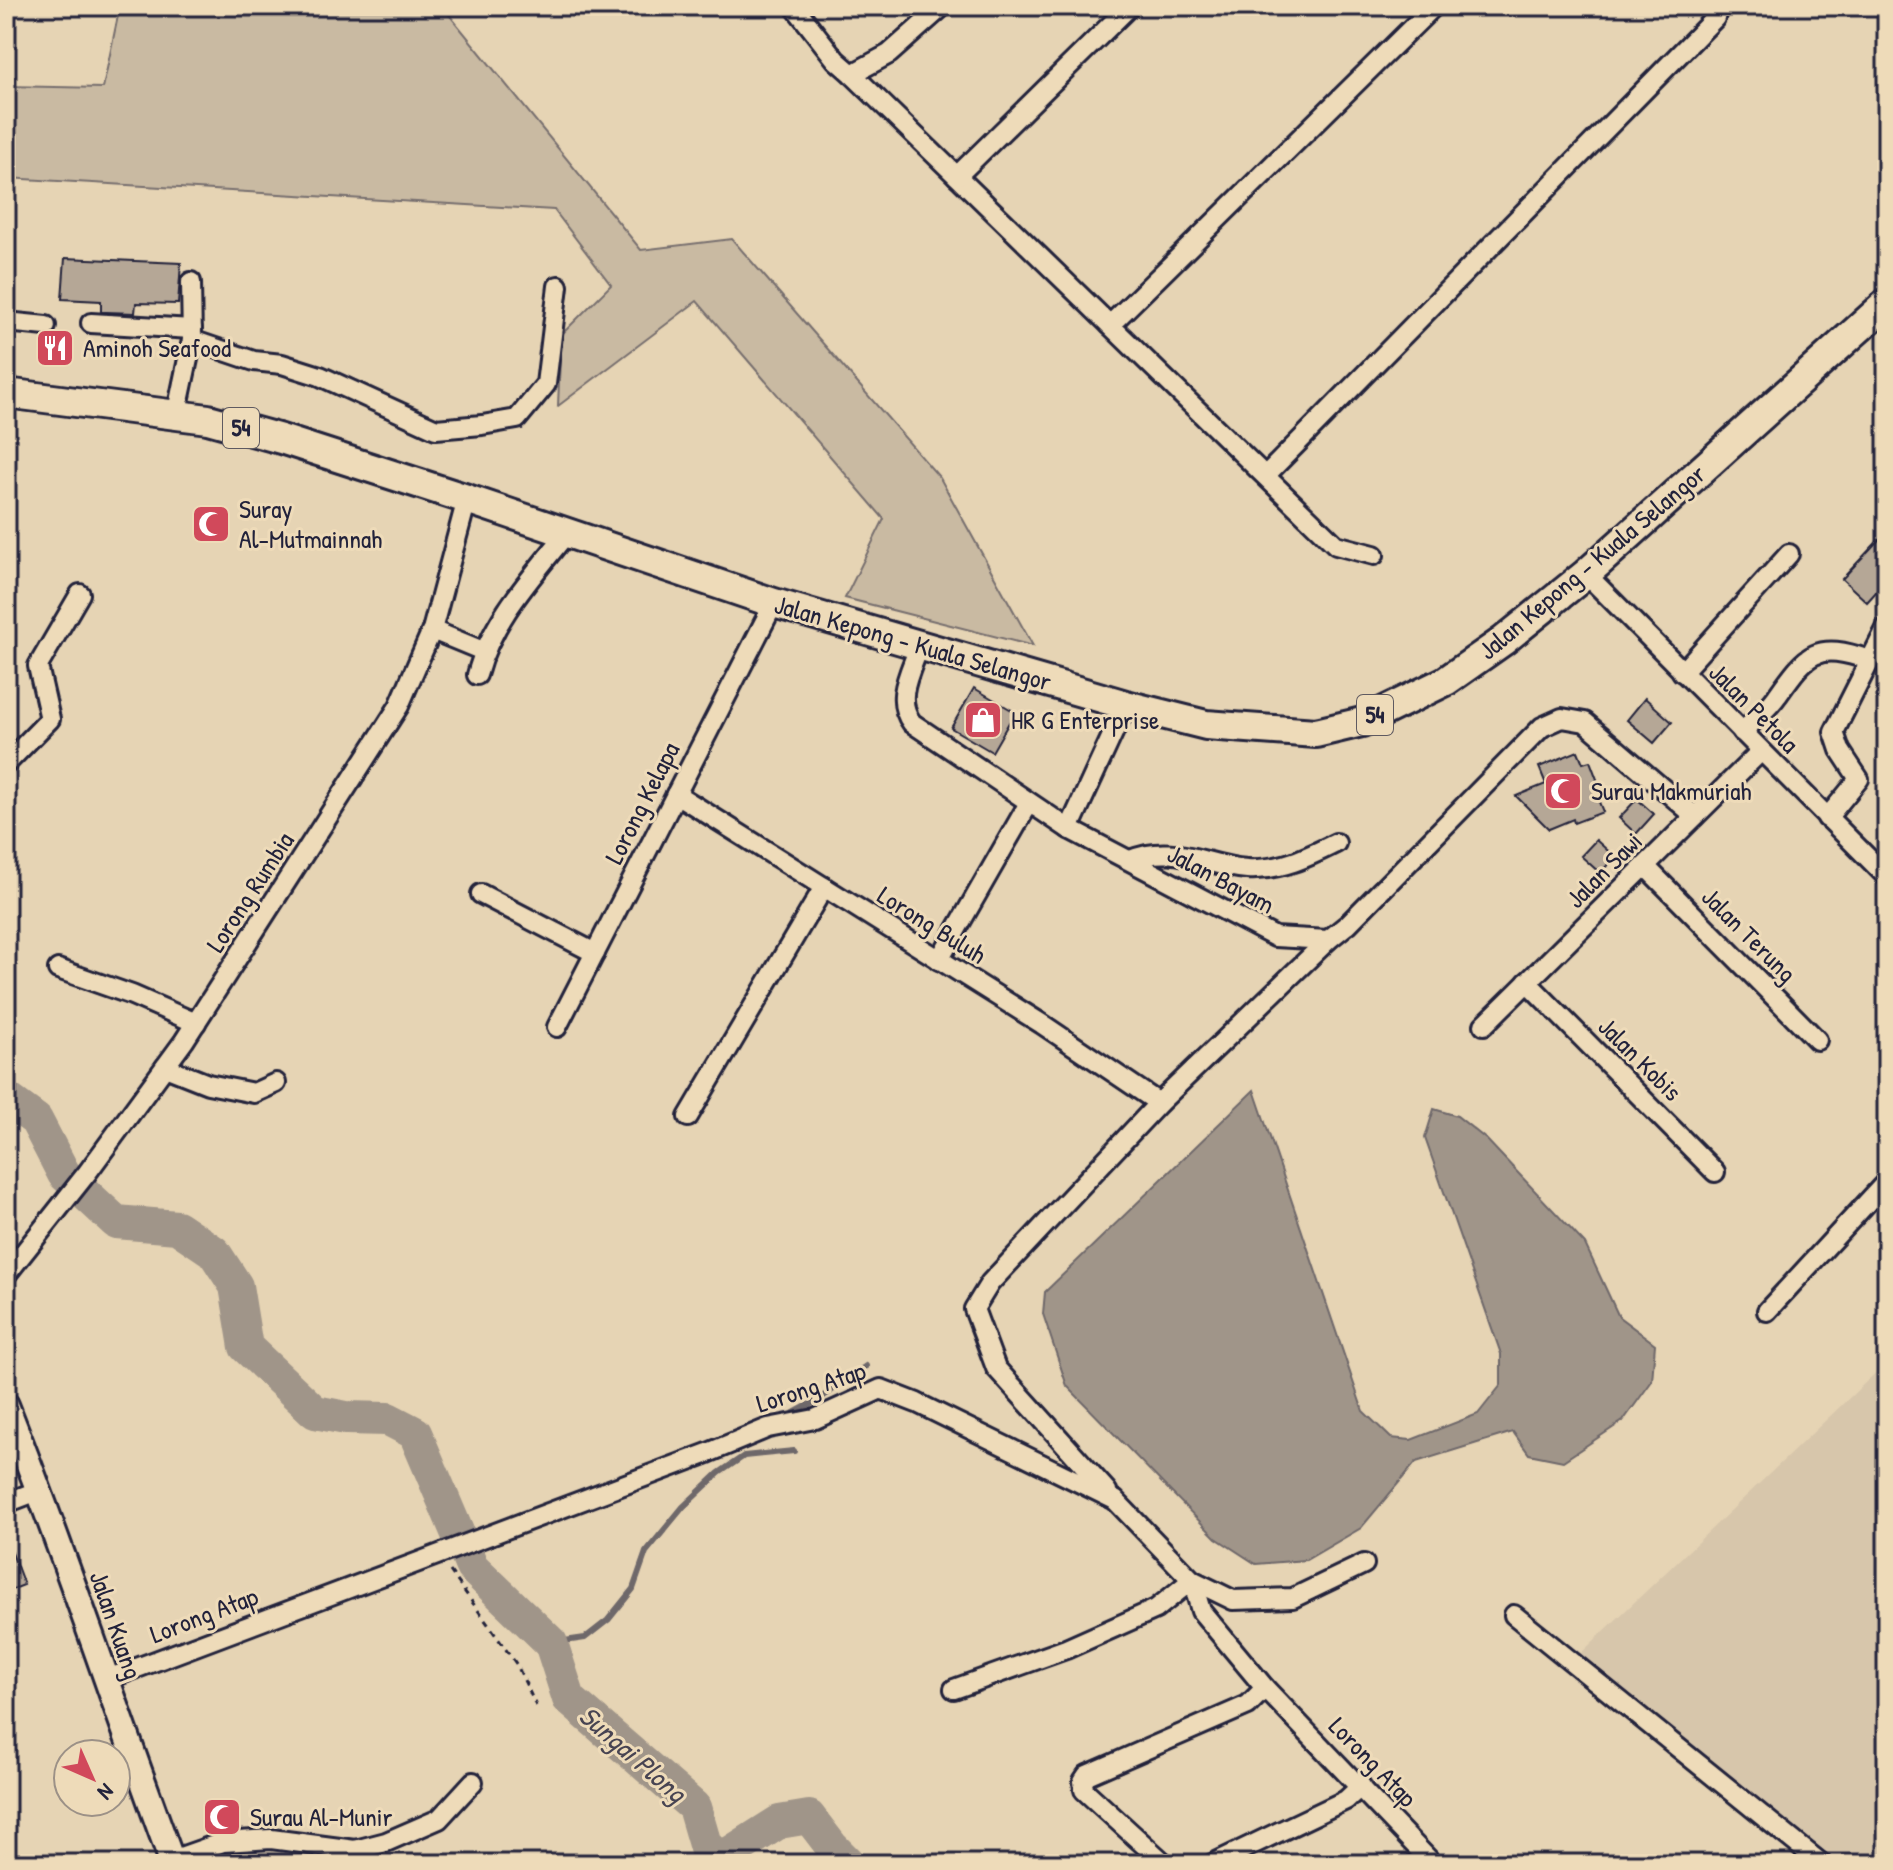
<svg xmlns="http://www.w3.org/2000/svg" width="1893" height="1870" viewBox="0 0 1893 1870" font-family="'Patrick Hand',sans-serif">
<rect width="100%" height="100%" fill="#e6d4b4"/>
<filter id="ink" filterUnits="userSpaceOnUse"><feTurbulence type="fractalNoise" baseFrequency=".0125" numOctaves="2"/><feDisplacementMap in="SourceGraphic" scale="16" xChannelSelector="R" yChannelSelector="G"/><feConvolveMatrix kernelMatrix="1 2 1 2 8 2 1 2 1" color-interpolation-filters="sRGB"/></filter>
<g filter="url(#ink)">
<path fill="#d7c6ab" d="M1887,1362V1864H1803L1581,1653Z"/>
<path fill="#c9baa2" stroke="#766e6e" stroke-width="2" d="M120,6H442L641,250L732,239L940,478L1033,646L845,598L884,519L697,301L558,406L561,335L611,285L554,210L7,178L6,181V86L103,88Z"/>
<path fill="#a09589" stroke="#6e676a" stroke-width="2" d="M1254,1090L1363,1411L1391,1438L1411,1440L1478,1414L1501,1385V1354L1425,1138L1434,1109L1457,1116L1487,1140L1585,1244L1619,1317L1655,1344L1652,1381L1623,1421L1563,1461L1529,1454L1513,1432L1416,1462L1361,1528L1306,1560L1256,1564L1216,1538L1067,1386L1043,1314L1045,1292Z"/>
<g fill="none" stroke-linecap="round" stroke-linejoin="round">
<g stroke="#6e676a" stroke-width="6">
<path d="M794,1419V1413L818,1400L866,1366"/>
<path d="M551,1643L585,1638L608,1620L633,1589L646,1552L683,1507L719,1473L744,1456L794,1451"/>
</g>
<path stroke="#a09589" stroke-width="34" d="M6,1098L36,1120L64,1174L116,1222L177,1227L214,1252L236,1286L246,1347L315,1412L346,1418L388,1419L415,1433L472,1567L551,1643L569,1699L694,1807L706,1848L724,1857L779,1822L809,1817L832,1847L849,1864"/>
</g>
<g fill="#b5a796" stroke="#22223b" stroke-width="2">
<path d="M65,258L181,263L178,304L136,303L135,313L106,312H101V301L62,299Z"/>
<path d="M1887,531V580L1867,602L1842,579Z"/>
<path d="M974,688L1015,712L992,752L951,728Z"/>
<path d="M1645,698L1672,722L1654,743L1627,720Z"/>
<path d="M1578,751L1583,763L1590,761L1601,790L1595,792L1603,812L1574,823L1573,819L1549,829L1516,796L1546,784L1539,767Z"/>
<path d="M1637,799L1654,814L1636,834L1619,818Z"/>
<path d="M1596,840L1615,857L1600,873L1581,856Z"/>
<path d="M8,1542L24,1585L6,1592V1543Z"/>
</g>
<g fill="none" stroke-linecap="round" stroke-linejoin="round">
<defs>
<g id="minor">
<path d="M794,6L836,60L852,74L889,54L943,6"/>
<path d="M852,74L1336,545L1374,555"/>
<path d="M957,176L1130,6"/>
<path d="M6,322L46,326"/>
<path d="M91,323L192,329"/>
<path d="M1110,325L1434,6"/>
<path d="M192,340L254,361L282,364L320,376L436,429L482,425L517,419L546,384L558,286"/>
<path d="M176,416L192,340L191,282"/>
<path d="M1266,475L1715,18L1718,6"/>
<path d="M1586,574L1887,877"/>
<path d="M432,630L483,651"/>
<path d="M919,647C910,673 894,699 912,723L1069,829L1275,937L1328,940"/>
<path d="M1682,672L1789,554"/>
<path d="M477,675C491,621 532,577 566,534"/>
<path d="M1742,732C1753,721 1768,709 1777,696C1807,654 1815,641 1869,660"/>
<path d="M6,764L50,719L38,666L80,594"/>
<path d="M676,794L1042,1024L1159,1103"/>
<path d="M1827,818L1859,779L1840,750L1834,732L1887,627"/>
<path d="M1069,829L1126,705"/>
<path d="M1130,860C1175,842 1204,866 1247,869C1280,871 1308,857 1336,843"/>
<path d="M1645,866L1817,1040"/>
<path d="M481,894L595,953"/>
<path d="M939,960L1029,803"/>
<path d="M58,969L132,995L196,1023"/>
<path d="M1527,982L1715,1172"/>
<path d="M1484,1025L1761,751"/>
<path d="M557,1027L774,603"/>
<path d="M165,1067L208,1084L254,1093L276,1083"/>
<path d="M688,1117L824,887"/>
<path d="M6,1275L87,1173L184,1041L399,706L432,630L467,499"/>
<path d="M1767,1311L1887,1181"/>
<path d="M1107,1491L996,1368L974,1309L990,1283L1159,1103L1328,940L1348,924L1542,727L1562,718L1585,722L1695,816"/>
<path d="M6,1503L40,1490"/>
<path d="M1514,1615L1822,1864"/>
<path d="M105,1680L708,1453L768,1428L815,1419L881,1389L917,1403L1115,1500L1192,1580L1201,1611L1265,1688L1433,1864"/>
<path d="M954,1689L1066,1649L1156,1609L1192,1580L1233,1600L1293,1598L1364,1564"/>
<path d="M172,1860L223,1842L271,1839L355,1850L386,1842L439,1819L473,1782"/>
<path d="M1165,1864L1084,1790L1083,1781L1087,1775L1248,1705L1265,1688"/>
<path d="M1212,1864L1346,1800L1361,1786"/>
</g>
<path id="major" d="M6,1405C66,1556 116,1711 173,1864"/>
<path id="highway" d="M6,393L208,419L281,439L467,499L774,603L1126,705L1206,725L1316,733L1362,722L1446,681L1503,641L1586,574L1887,303"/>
</defs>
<use href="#minor" stroke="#22223b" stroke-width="24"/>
<use href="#major" stroke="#22223b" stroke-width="30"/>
<use href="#highway" stroke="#22223b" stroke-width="34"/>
<path stroke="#22223b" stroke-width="3" stroke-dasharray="6 6" stroke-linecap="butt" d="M450,1571L517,1665L536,1706"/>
<use href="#minor" stroke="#eedbb9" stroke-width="18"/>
<use href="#major" stroke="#eedbb9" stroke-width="24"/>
<use href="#highway" stroke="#eedbb9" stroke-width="28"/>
</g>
</g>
<defs>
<symbol id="restaurant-square" viewBox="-11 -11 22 22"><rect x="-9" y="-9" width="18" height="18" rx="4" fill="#d1495b" stroke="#eedbb9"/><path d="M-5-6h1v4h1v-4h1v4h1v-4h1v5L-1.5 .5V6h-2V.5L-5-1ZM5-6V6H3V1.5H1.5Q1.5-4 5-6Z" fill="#fff"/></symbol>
<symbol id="mosque-square" viewBox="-11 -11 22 22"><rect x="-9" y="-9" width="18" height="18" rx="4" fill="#d1495b" stroke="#eedbb9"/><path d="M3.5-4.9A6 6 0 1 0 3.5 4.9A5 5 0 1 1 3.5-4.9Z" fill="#fff"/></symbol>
<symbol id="shop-square" viewBox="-11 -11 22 22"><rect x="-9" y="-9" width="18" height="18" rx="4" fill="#d1495b" stroke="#eedbb9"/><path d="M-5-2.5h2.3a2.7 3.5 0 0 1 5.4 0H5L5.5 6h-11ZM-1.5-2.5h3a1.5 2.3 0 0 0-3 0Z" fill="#fff"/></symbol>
</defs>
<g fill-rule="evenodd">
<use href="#restaurant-square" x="33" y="326" width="44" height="44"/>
<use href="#mosque-square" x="189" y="502" width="44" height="44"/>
<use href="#shop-square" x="961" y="698" width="44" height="44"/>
<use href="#mosque-square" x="1541" y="769" width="44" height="44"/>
<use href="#mosque-square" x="200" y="1795" width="44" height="44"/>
</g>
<g text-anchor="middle" stroke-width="6" stroke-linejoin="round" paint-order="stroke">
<g fill="#eedbb9" stroke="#5f5a61" stroke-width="2">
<rect x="223" y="408" width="36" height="40" rx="6"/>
<rect x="1357" y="695" width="36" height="40" rx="6"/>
</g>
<g font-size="24" font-weight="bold" fill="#22223b">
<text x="241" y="436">54</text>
<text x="1375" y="723">54</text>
</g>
<g font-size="26" fill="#22223b" stroke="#eedbb9" text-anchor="start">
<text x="83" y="357">Aminoh Seafood</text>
<text x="239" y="518">Suray<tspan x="239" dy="30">Al-Mutmainnah</tspan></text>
<text x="1011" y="729">HR G Enterprise</text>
<text x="1591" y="800">Surau Makmuriah</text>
<text x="250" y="1826">Surau Al-Munir</text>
</g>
<g font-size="26" fill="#22223b" stroke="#eedbb9">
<text transform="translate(1592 562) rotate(-40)" y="9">Jalan Kepong - Kuala Selangor</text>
<text transform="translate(913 643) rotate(16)" y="9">Jalan Kepong - Kuala Selangor</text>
<text transform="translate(1754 708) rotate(45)" y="9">Jalan Petola</text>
<text transform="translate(642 803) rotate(-63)" y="9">Lorong Kelapa</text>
<text transform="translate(1604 870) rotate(-45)" y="9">Jalan Sawi</text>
<text transform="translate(1221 879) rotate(28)" y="9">Jalan Bayam</text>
<text transform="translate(250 892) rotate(-57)" y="9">Lorong Rumbia</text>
<text transform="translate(932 925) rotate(32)" y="9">Lorong Buluh</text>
<text transform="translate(1749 935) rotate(45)" y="9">Jalan Terung</text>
<text transform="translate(1640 1059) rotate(45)" y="9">Jalan Kobis</text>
<text transform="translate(811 1387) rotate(-18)" y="9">Lorong Atap</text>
<text transform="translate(204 1615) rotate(-21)" y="9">Lorong Atap</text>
<text transform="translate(116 1625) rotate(71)" y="9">Jalan Kuang</text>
<text transform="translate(1373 1762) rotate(46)" y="9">Lorong Atap</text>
</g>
<g font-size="28" font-style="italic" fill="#484452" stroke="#eedbb9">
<text transform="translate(633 1754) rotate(41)" y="10">Sungai Plong</text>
</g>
</g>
<rect width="1893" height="1870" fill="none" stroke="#eedbb9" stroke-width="32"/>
<rect x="16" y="16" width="1861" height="1838" fill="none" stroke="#22223b" stroke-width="3" filter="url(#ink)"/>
<g transform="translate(92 1778) rotate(135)"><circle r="38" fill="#eedbb9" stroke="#9c9187" stroke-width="2"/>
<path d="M0-6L14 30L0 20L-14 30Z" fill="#d1495b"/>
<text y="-12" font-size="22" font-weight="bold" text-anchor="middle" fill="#22223b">N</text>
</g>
</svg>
